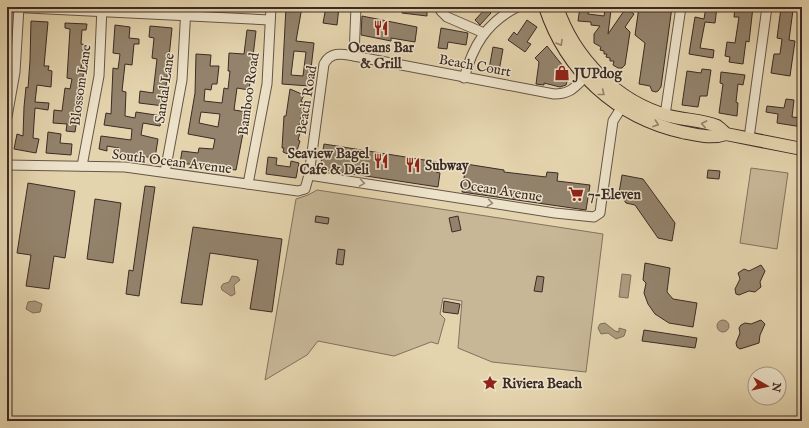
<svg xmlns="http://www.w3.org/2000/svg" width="809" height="428" viewBox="0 0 809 428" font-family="'IM FELL English',serif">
<rect width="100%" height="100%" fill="#e4d4ae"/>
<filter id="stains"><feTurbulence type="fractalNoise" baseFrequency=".005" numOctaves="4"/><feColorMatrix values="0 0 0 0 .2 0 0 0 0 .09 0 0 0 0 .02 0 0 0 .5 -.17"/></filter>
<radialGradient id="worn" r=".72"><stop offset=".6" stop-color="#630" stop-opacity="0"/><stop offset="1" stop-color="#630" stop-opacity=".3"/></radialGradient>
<g fill="#c7b797" stroke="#82715e">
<path d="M751,168L788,173L777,249L740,243Z"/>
<path d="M317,190L603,234L586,372L492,362L458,348L462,301L443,298L440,314L445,319L438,344L431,342L394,356L318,341L307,355L265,380L296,199L308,195Z"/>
</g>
<g fill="#ab9b7f" stroke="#7f6e5b">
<path d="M622,274L631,275L628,298L619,297Z"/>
<path d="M232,276L238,277L240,280L234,285L235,294L231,296L222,290L221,287L223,284L229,282Z"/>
<path d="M35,301L42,304L40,312L33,313L26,309L28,302Z"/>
<circle cx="723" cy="326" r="6"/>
<path d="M605,323L615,331L619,332V328L626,330L624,336L616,339L608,333L601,334L598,328L600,324Z"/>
</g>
<g fill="#93836c" stroke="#3c2b25" fill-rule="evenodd">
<path d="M286,7H302L296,41L314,43L309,86L282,84ZM294,51L306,52L303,76L291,75Z"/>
<path d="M326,7H339L337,25L323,23Z"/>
<path d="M402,7H427V16L402,13Z"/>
<path d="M580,7H589L588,14L604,16L605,10H611L608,34L626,8L634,14L625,27L630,32L625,65L622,68H618L613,65L614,61H610V58L606,57L607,54H604V51L600,50L601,47L594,43V34L600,26L591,25V22L578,21Z"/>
<path d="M639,7H672L661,87L658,91L656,92L652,91L650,86L639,84L645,43L635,35Z"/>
<path d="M706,7H717L715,23L705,22L700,48L714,50L713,58L689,54L695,17L704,19Z"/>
<path d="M735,7H753L749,42L746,41L743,64L729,62L730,57L725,56L727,42L735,43L739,17H734Z"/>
<path d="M486,8L491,13L480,25L475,20Z"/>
<path d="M781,8L793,10L789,40L795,41L790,76L771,73L774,54H780L782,39L777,38Z"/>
<path d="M362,16L417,27L415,42L391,38V41L361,35Z"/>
<path d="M527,20L537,27L527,42L531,44L525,52L508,40L514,32L517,35Z"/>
<path d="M31,21L48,22L44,66H49L48,70L52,71L51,87L37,85L35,102L49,103L48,110L35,108L33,138L39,139L36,153L14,149L17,134L23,136L24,107L26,87L28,88L30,61Z"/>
<path d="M65,23L87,24L86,30H82L81,44L88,45L86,58L83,57L81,68H84L82,86H78L75,112H78L75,132L66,131L67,124L53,123L54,110L62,111L65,88L70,89L72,79L67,78L70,29L65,28Z"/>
<path d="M115,25L130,27L129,38L139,39V44H134L132,65L125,64L122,91L126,92L125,116L135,118L136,112L162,116L160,126L143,123L141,135L158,139L155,158L118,153L119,148L107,146V151L99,149L101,136L131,140L132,129L104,125L106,113L111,114L113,68L118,69L120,54L113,53Z"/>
<path d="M150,26L172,28L164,106L139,103L140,91L153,93L157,59L152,58L154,38L149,37Z"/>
<path d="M441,28L468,33L466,45L448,42L447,49L438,48Z"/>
<path d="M247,30L256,31L249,90L237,88L234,110L247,112L236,170L180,163L182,151L198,153L199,148L213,149L215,139L188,134L195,93L196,54L211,55L210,66H219L217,84H212L211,90L205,89L204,101L222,103L224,88L228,89L230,71H228L229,53L244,54ZM201,112L220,114L218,127L199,123Z"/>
<path d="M547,46L567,71L568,78L566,85L560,87L544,83V85L536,84L539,62L535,58Z"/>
<path d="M493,47L503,49L499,71L489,69Z"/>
<path d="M702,69L711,70L707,96H700L698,107L682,105L687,71L701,73Z"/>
<path d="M721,72L745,75L743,85L738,84L736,102L738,103L737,116L719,113L723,84L720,83Z"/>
<path d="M290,89L304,95L301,101L303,102L301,109L303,110L299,125H301L298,132L300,133L298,140L300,141L295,157L283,152L284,148H282L284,116H286Z"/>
<path d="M786,99L794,100L792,117L802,118V127L777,123L778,114L766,112L767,106L784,108Z"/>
<path d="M48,132L61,134L60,143L72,144L71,155L46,153Z"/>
<path d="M324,144L437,162L436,172L440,173L438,187L320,169Z"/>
<path d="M268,157L277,158L276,165L290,167L291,161L299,163L296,178L266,174Z"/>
<path d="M466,164L504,170V172L546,177L547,172L558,173L557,181L590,185L586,210L462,192Z"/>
<path d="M708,170L720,171L719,179L707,178Z"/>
<path d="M622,175L643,179L675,223L672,241L658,238L635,205L626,203L619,193Z"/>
<path d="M28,183L75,191L65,258L54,256L49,289L26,286L31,255L17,253Z"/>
<path d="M145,186L155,187L139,296L126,294L129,270L133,271Z"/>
<path d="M95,199L121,203L113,263L87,259Z"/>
<path d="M316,216L329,218L328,224L315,222Z"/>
<path d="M458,216L461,230L452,232L449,218Z"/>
<path d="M193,227L282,239L272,312L250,309L258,260L210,253L202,305L181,303Z"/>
<path d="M338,249L345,250L343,265L336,264Z"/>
<path d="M645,263L670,268L667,292L673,299L697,303L693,327L669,323L655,314L648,304L644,293L646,283L643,280Z"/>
<path d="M761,265L765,271L760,282L761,287L755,292L749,291L739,295L736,294L735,289L740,279L738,273L744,269L749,271Z"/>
<path d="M537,276L544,277L542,292L534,291Z"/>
<path d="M444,301L460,304L458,314L443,312Z"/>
<path d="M761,320L765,324L760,335L759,343L740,349L737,347L736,343L740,333L739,328L741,325L745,323L751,324Z"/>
<path d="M644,330L697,338L695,348L642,341Z"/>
</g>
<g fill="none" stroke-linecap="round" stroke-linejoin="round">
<defs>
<g id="minor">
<path d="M8,7L270,20"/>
<path d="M442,7L441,11L447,17L484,33"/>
<path d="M354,56L356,7"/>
<path d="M464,78C473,46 486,23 517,7"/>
<path d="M665,115L681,7"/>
<path d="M7,117L15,72L19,7"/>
<path d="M749,138L767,7"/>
<path d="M7,165L125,167L298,191L305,189L309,175L324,64C331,51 342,54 354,56L554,94C570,94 574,88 585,77"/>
<path d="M82,166L99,76L102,7"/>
<path d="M165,172L182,80L186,7"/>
<path d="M309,175L555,213L594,217L600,213L601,205L613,121L625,102"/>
<path d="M248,184L267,84L271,7"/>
</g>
<g id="major">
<path d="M545,7C566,71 616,117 682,132C697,135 712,139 726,134"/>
<path d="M557,7C574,58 617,102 669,116C684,120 703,120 717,126C720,128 724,132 726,134L802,149"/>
</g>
</defs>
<use href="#minor" stroke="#665547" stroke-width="11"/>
<use href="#major" stroke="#3c2b25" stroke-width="14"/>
<use href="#minor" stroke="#ede3ca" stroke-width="9"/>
<use href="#major" stroke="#e4d4ae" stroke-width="12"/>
</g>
<defs><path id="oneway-chevron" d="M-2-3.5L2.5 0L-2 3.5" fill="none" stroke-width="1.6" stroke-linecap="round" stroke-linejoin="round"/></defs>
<g stroke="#90806a">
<use href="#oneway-chevron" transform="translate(560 43) rotate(60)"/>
<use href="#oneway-chevron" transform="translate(602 93) rotate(39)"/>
<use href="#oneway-chevron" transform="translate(656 124) rotate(20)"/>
<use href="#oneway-chevron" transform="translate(704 124) rotate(-169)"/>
</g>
<g stroke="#948778">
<use href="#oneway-chevron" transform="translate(362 183) rotate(9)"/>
<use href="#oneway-chevron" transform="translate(490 203) rotate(9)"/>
</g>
<defs>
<symbol id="restaurant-bare" viewBox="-9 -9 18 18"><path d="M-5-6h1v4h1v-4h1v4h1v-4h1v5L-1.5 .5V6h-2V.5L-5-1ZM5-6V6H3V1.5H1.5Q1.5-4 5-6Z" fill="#8f2418" stroke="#ede3ca" stroke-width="2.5" paint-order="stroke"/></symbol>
<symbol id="shop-bare" viewBox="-9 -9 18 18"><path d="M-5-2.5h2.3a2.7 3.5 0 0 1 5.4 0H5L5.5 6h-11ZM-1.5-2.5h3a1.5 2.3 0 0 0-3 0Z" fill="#8f2418" stroke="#ede3ca" stroke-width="2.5" paint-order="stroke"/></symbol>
<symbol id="supermarket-bare" viewBox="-9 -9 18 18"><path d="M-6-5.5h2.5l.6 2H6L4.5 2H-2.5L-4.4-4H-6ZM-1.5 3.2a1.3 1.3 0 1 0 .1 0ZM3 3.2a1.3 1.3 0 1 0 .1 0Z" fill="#8f2418" stroke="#ede3ca" stroke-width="2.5" paint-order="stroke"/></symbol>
<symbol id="sight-bare" viewBox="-9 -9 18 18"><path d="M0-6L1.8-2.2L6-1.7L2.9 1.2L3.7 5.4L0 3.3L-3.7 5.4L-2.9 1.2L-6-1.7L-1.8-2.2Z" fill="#8f2418" stroke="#ede3ca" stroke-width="2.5" paint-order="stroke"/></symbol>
</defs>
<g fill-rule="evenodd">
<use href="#restaurant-bare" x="370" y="17" width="22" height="22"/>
<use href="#shop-bare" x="551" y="62" width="22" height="22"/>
<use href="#restaurant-bare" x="370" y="150" width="22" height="22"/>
<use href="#restaurant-bare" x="402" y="154" width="22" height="22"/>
<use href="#supermarket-bare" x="565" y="183" width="22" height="22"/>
<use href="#sight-bare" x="479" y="372" width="22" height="22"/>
</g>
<g text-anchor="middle" stroke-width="3" stroke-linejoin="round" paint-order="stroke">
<g font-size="14" font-weight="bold" fill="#3c2b25" stroke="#ede3ca" text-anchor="start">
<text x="381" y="52" text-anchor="middle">Oceans Bar<tspan x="381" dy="16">&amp; Grill</tspan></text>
<text x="574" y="78">JUPdog</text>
<text x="369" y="158" text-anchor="end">Seaview Bagel<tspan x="369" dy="16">Cafe &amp; Deli</tspan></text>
<text x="425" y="170">Subway</text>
<text x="588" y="199">7-Eleven</text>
<text x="502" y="388">Riviera Beach</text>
</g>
<g font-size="14" fill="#3c2b25" stroke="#ede3ca">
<text transform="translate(475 65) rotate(10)" y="5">Beach Court</text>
<text transform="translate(80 85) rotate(-82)" y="5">Blossom Lane</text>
<text transform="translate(164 88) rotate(-82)" y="5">Sandal Lane</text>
<text transform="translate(248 94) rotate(-82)" y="5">Bamboo Road</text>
<text transform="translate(306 100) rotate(-81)" y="5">Beach Road</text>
<text transform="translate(172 161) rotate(7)" y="5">South Ocean Avenue</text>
<text transform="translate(501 190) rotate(9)" y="5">Ocean Avenue</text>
</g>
</g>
<rect width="809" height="428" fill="none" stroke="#e4d4ae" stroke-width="24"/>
<rect x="8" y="8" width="793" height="412" fill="none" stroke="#3c2b25" stroke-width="2"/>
<rect x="12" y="12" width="785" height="404" fill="none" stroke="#3c2b25"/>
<g transform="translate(767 386) rotate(98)"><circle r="19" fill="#ede3ca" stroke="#a69988"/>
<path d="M0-3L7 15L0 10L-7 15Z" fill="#8f2418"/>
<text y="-6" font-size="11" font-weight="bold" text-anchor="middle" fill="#3c2b25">N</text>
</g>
<rect width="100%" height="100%" filter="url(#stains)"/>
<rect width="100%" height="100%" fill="url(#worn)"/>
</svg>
